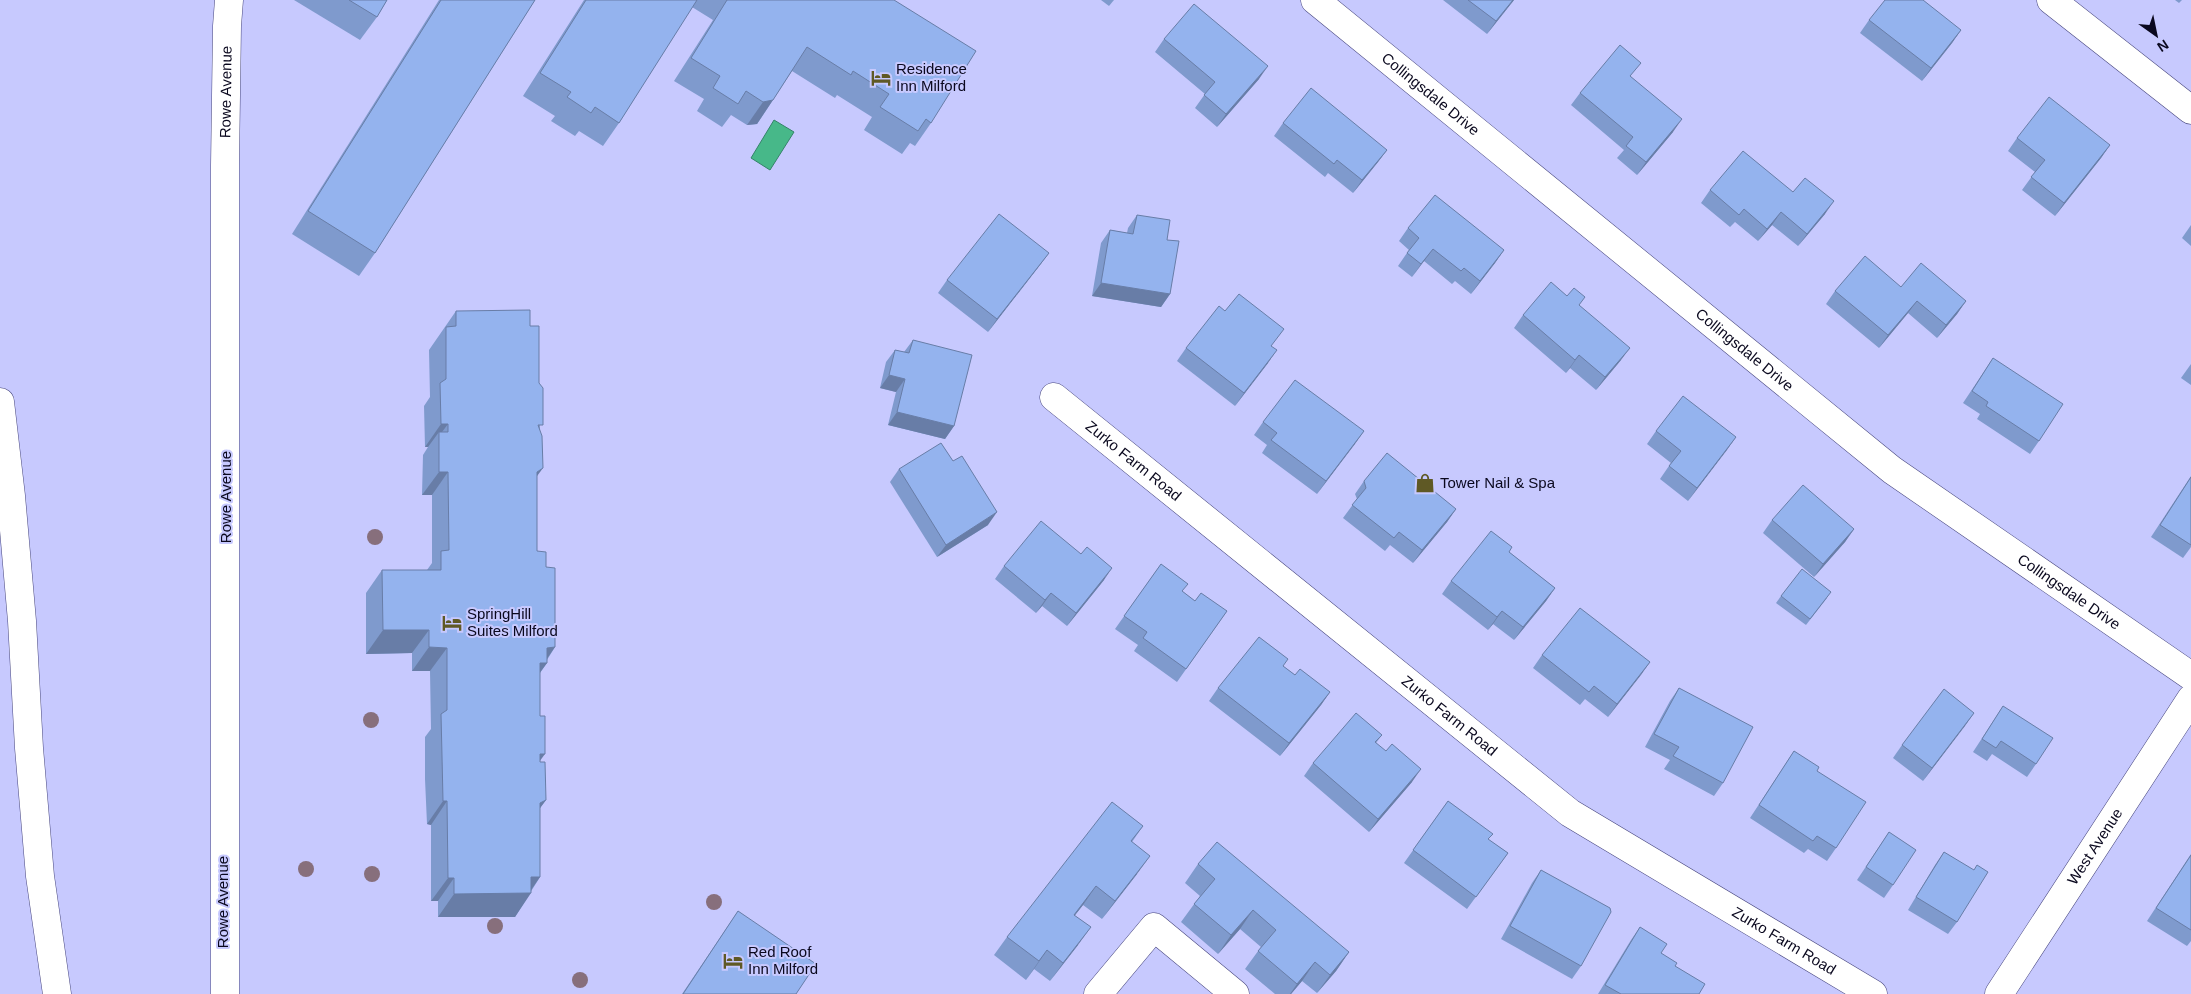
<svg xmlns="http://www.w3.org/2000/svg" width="2191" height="994" viewBox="0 0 2191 994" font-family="Helvetica,sans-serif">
<rect width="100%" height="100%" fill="#c7c9fe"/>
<path fill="#47b889" stroke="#358369" d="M774,120L794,132L770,170L751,158Z"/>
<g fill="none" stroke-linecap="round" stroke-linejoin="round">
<defs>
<g id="street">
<path id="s1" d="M1315,0L1892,470L2191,676"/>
<path d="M2051,0L2191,110"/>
<path id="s2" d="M1054,397L1570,813L1873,994"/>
<path id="s3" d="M225,994V165L227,26L229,0"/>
<path d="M1098,994L1154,927L1235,994"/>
</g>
<g id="secondary">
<path id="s4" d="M1999,994L2191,699"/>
</g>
<path id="highway" d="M0,402L11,496L22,621L29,748L40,876L57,994"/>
</defs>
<use href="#street" stroke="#47467e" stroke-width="29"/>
<use href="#secondary" stroke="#47467e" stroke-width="29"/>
<use href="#highway" stroke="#47467e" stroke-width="29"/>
<use href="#street" stroke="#fff" stroke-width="28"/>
<use href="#secondary" stroke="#fff" stroke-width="28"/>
<use href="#highway" stroke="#fff" stroke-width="28"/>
</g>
<g fill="#876f7c">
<circle cx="375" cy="537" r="8"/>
<circle cx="371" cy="720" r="8"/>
<circle cx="306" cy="869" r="8"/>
<circle cx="372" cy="874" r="8"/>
<circle cx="714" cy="902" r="8"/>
<circle cx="495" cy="926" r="8"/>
<circle cx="580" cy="980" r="8"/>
</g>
<g fill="#7f9acd">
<path d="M294,0H387L377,17L360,40Z"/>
<path d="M439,0H535L375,253L359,276L292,234Z"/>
<path d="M584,0H894L931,123L915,146L910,143L902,154L864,130L872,117L837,95L835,98L792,71L757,124L747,125L731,115L722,127L697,111L704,99L674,81L713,20L692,7L619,123L603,146L579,131L575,136L551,121L555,116L523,96Z"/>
<path d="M1101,0H1114L1109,6Z"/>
<path d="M1443,0H1514L1487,34Z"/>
<path d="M2175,0H2182L2179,3Z"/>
<path d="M1869,20L1961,30L1952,43L1922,81L1860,33Z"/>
<path d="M1164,39L1259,79L1217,127L1195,108L1205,94L1155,52Z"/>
<path d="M1631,77L1673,132L1637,175L1617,158L1624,150L1571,105L1580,93Z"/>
<path d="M1283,123L1387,150L1378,162L1353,193L1328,173L1325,177L1274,136Z"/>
<path d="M2017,138L2110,145L2101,158L2055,216L2022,190L2035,172L2008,151Z"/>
<path d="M1710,190L1793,192L1825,214L1798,246L1772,225L1758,241L1735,222L1730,227L1701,203Z"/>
<path d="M1137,215L1167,240L1170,294L1161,307L1092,296L1101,243L1110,230L1127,233L1128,228Z"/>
<path d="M2191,225V246L2182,238Z"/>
<path d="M1408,228L1504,250L1495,263L1471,294L1455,281L1452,284L1424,261L1412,277L1398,266L1409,250L1399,241Z"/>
<path d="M1049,253L1040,265L988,332L938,293L947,280Z"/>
<path d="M1901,287L1966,301L1957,314L1937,338L1908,313L1879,348L1826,304L1835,291Z"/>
<path d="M1579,305L1621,360L1596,390L1570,368L1566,373L1514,328L1523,315Z"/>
<path d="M456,311L530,326L539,383L540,429L537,476V551L546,567L555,647L547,660V663L540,673V761L546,800L540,808V877L515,917H438V901H431V825L427,824L425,779V737L431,729L430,671H412V653L366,654V593L382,570H427L432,563V495H422L423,455L428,447H425L424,406L430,397L429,350Z"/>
<path d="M913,340L954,426L945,439L888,425L896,392L880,388L886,362L895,350L904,352Z"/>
<path d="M1271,346L1268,363L1235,406L1177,361L1186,348Z"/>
<path d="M1993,358L2039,441L2030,454L1977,419L1980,414L1963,403Z"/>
<path d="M2191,364V385L2181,378Z"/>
<path d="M1263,422L1364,431L1317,494L1262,453L1267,445L1254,435Z"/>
<path d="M1656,431L1736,437L1688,501L1660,479L1671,463L1647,444Z"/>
<path d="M899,469L988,525L937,557L890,482Z"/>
<path d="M2191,476V547L2183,558L2151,537Z"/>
<path d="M1364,481L1456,509L1447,522L1413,563L1390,545L1385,551L1343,518L1357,499L1355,494Z"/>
<path d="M1772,520L1854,529L1845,542L1814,577L1763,533Z"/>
<path d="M1509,552L1555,588L1546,601L1514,640L1493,624L1488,630L1442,594L1451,581Z"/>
<path d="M1161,564L1182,591L1195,601L1227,611L1177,682L1134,651L1138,645L1115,629Z"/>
<path d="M1004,566L1104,580L1067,626L1042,606L1036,613L995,579Z"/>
<path d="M1781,596L1827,598L1806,625L1776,603Z"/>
<path d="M1542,655L1650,662L1608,717L1585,699L1580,705L1533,668Z"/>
<path d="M1283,666L1295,675L1330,692L1321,705L1280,756L1209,701L1218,688Z"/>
<path d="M1679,688L1723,783L1714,796L1664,769L1670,760L1645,747L1670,701Z"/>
<path d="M2003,706L2036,764L2027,777L1992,754L1987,761L1973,752Z"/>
<path d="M1974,713L1923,781L1893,758L1902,745Z"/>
<path d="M1382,735L1376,743L1412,782L1369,832L1304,776L1313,763Z"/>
<path d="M1794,751L1817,771L1836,848L1827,861L1808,849L1804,853L1750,818Z"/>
<path d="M1448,801L1489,840L1508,853L1467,909L1404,863Z"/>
<path d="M1143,826L1132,842L1137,874L1102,919L1083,905L1075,915L1078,945L1050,981L1034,969L1026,980L994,955L1007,937Z"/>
<path d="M1889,832L1893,885L1884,898L1857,880Z"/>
<path d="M1944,852L1957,922L1948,934L1908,910L1935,865Z"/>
<path d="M2191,854V941L2187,946L2147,921Z"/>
<path d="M1198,864L1349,952L1336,971L1317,993L1302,981L1291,994H1275L1245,969L1261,947L1240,929L1218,954L1181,922L1200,896L1185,883Z"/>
<path d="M1541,870L1581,966L1572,979L1501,939L1532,883Z"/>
<path d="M738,911L796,994H682Z"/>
<path d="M1640,927L1661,953L1675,966L1699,994H1598L1631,940Z"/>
</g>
<g fill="#687da7">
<path d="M1513,0H1514L1487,34L1496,21Z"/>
<path d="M1961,30L1952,43L1922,81L1931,68Z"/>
<path d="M1268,66L1259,79L1217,127L1226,114Z"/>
<path d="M773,100L757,124L747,125L763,102Z"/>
<path d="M1682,119L1673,132L1637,175L1646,162Z"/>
<path d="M2110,145L2101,158L2055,216L2064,203Z"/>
<path d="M1387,150L1378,162L1353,193L1362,180Z"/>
<path d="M1834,201L1825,214L1798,246L1807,234Z"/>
<path d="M1781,212L1772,225L1758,241L1767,229Z"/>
<path d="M1433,249L1412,277L1421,264Z"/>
<path d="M1504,250L1495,263L1471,294L1480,281Z"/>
<path d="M1049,253L1040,265L988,332L997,319Z"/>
<path d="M1101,283L1170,294L1161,307L1092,296Z"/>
<path d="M1917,301L1908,313L1879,348L1888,335Z"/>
<path d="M1966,301L1957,314L1937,338L1946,325Z"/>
<path d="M1630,348L1621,360L1596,390L1605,377Z"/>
<path d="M1277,350L1268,363L1235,406L1244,393Z"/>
<path d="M1579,355L1570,368L1566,373L1575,360Z"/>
<path d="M889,375L905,379L896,392L880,388Z"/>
<path d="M897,412L954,426L945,439L888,425Z"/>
<path d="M441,424H448L439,436V432L428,447H425Z"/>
<path d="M1364,431L1355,444L1317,494L1326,481Z"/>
<path d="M1736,437L1727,450L1688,501L1697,488Z"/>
<path d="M543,468L526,491L537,472Z"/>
<path d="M439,472H448L432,495H422Z"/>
<path d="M1456,509L1447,522L1413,563L1422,550Z"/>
<path d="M997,512L988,525L937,557L946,545Z"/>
<path d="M1854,529L1845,542L1814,577L1823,564Z"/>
<path d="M1112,568L1104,580L1067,626L1076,613Z"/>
<path d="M1555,588L1546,601L1514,640L1523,627Z"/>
<path d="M1051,593L1042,606L1036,613L1045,600Z"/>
<path d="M1502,611L1493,624L1488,630L1497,617Z"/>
<path d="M383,630H429L412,653L366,654Z"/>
<path d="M429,647L447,648L430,671H412Z"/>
<path d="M555,647L544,663H547L530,686H523L547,648Z"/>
<path d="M1650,662L1641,675L1608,717L1617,704Z"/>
<path d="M1330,692L1321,705L1280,756L1289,743Z"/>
<path d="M1974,713L1965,726L1923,781L1932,768Z"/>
<path d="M540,754H545L528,777Z"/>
<path d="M1421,769L1412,782L1369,832L1378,819Z"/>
<path d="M546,800L529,823L540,803Z"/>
<path d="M443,801H447L431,825L427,824Z"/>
<path d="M1150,856L1137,874L1102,919L1115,901Z"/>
<path d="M531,877H540L529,893H531L515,917H438L454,894Z"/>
<path d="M448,878H454L438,901H431Z"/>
<path d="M1096,886L1083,905L1061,933L1074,915Z"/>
<path d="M1253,910L1240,929L1218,954L1231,935Z"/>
<path d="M1091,927L1078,945L1050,981L1063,963Z"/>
<path d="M1047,950L1034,969L1026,980L1039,961Z"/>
<path d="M1349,952L1336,971L1317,993L1330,975Z"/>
<path d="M1315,962L1302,981L1291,994H1290L1297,984Z"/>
</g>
<g fill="#94b3ee" stroke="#687da7">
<path d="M349,0H387L377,17Z"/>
<path d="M441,0H535L375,253L308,211Z"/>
<path d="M586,0H697L619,123L595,107L591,113L567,97L571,92L540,73Z"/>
<path d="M727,0H894L976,51L931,123L926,119L918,131L880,107L889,94L853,71L851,75L807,47L773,100L763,102L746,91L738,104L713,88L720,76L691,58Z"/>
<path d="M1468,0H1513L1496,21Z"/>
<path d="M1885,0H1923L1961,30L1931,68L1869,20Z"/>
<path d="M1194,4L1268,66L1226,114L1204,95L1215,82L1164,39Z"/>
<path d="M1620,45L1641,63L1630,76L1682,119L1646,162L1626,146L1633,137L1580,93Z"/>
<path d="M1311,88L1387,150L1362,180L1337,160L1334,164L1283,123Z"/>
<path d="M2049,97L2110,145L2064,203L2031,177L2045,160L2017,138Z"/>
<path d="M1743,151L1793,192L1805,178L1834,201L1807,234L1781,212L1767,229L1744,209L1739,215L1710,190Z"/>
<path d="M1435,195L1504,250L1480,281L1464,268L1461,271L1433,249L1421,264L1407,253L1419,238L1408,228Z"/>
<path d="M999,214L1049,253L997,319L947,280Z"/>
<path d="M1137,215L1170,220L1167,240L1179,241L1170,294L1101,283L1110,230L1133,234Z"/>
<path d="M1865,256L1901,287L1921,263L1966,301L1946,325L1917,301L1888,335L1835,291Z"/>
<path d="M1551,282L1567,296L1574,288L1585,297L1579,305L1630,348L1605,377L1579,355L1575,360L1523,315Z"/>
<path d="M1239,294L1284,329L1271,346L1277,350L1244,393L1186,348L1219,306L1225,311Z"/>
<path d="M530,310V326H539V383L543,388V425H538L542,436L543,468L537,472V551L546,552V567L555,568V647L547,648V663H540V716H545V754H540V762H545L546,800L540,803V877H531V893L454,894V878H448L447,801H443L442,756L441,714L447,710V648L429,647V630H383L382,570H441V551L449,550L448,472H439V432H448V424H441L440,383L446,379V327L456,326V311Z"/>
<path d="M913,340L972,355L954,426L897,412L905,379L889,375L895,350L909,353Z"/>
<path d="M1993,358L2063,404L2039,441L1986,406L1988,402L1972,391Z"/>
<path d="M1295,380L1364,431L1326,481L1271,440L1277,433L1263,422Z"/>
<path d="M1683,396L1736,437L1697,488L1669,466L1681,451L1656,431Z"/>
<path d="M941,443L953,461L962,456L997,512L946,545L899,469Z"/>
<path d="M1387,453L1456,509L1422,550L1399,532L1394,538L1352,505L1366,488L1364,481Z"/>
<path d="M2191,477V545L2160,525Z"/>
<path d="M1803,485L1854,529L1823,564L1772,520Z"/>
<path d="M1041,521L1081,554L1087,547L1112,568L1076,613L1051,593L1045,600L1004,566Z"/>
<path d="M1491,531L1512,547L1509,552L1555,588L1523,627L1502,611L1497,617L1451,581Z"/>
<path d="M1161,564L1188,584L1182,591L1195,601L1201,593L1227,611L1186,669L1143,638L1147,632L1124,616Z"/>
<path d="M1802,569L1831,592L1810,619L1781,596Z"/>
<path d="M1580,608L1650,662L1617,704L1594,686L1589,692L1542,655Z"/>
<path d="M1259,637L1288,659L1283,666L1295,675L1300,669L1330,692L1289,743L1218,688Z"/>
<path d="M1679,688L1753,727L1723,783L1673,756L1679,747L1654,734Z"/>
<path d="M1944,689L1974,713L1932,768L1902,745Z"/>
<path d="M2003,706L2053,738L2036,764L2001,741L1996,748L1982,739Z"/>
<path d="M1356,713L1382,735L1375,742L1386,751L1392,744L1421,769L1378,819L1313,763Z"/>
<path d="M1794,751L1819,767L1817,771L1866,802L1836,848L1817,836L1813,841L1759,805Z"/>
<path d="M1448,801L1493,834L1488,839L1508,853L1476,897L1413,850Z"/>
<path d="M1112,802L1143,826L1131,841L1150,856L1115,901L1096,886L1074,915L1091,927L1063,963L1047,950L1039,961L1007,937Z"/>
<path d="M1889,832L1916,850L1893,885L1866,867Z"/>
<path d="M1217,842L1349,952L1330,975L1315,962L1297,984L1258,951L1276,930L1253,910L1231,935L1194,904L1215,879L1198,864Z"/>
<path d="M1944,852L1974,870L1977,865L1988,872L1957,922L1916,897Z"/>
<path d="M2191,855V930L2156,908Z"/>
<path d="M1541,870L1610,908L1611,912L1581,966L1510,926Z"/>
<path d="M738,911L816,964L796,994H683Z"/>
<path d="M1640,927L1667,944L1661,953L1677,963L1675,966L1705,984L1699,994H1621L1605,985Z"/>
</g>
<defs>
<symbol id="hotel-bare" viewBox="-9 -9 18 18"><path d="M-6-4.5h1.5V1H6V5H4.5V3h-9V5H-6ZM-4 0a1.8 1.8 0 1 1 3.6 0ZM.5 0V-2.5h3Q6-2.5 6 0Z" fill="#5f5925" stroke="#c7c9fe" stroke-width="2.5" paint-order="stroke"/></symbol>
<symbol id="shop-bare" viewBox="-9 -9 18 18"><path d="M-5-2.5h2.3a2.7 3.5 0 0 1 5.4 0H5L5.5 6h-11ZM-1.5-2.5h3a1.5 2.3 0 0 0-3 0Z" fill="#5f5925" stroke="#c7c9fe" stroke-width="2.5" paint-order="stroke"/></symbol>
</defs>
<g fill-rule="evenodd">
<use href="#hotel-bare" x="867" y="64" width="28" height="28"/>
<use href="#shop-bare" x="1411" y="469" width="28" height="28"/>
<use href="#hotel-bare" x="438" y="609" width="28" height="28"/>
<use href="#hotel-bare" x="719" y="947" width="28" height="28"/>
</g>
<g text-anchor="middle" stroke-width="4" stroke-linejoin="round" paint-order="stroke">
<g font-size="15" fill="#0a081e" stroke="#c7c9fe" text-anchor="start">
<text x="896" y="74">Residence<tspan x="896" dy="17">Inn Milford</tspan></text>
<text x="1440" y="488">Tower Nail &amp; Spa</text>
<text x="467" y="619">SpringHill<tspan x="467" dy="17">Suites Milford</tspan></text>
<text x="748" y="957">Red Roof<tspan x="748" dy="17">Inn Milford</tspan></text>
</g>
<g font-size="15" fill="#0a081e" stroke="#c7c9fe">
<text dy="5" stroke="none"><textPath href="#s3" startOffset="902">Rowe Avenue</textPath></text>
<text dy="5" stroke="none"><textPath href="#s1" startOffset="149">Collingsdale Drive</textPath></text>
<text dy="5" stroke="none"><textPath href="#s1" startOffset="554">Collingsdale Drive</textPath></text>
<text dy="5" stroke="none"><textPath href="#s2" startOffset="102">Zurko Farm Road</textPath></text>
<text transform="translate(226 497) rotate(-90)" y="5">Rowe Avenue</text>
<text dy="5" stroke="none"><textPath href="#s1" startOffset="959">Collingsdale Drive</textPath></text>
<text dy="5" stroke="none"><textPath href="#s2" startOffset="508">Zurko Farm Road</textPath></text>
<text dy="5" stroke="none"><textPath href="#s4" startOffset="176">West Avenue</textPath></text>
<text transform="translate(223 902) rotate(-90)" y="5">Rowe Avenue</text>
<text dy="5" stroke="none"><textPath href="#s2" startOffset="912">Zurko Farm Road</textPath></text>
</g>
</g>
<g transform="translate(2156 35) rotate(147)" stroke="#c7c9fe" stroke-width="4" paint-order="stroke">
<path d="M0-4L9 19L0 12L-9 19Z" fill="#0a081e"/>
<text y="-8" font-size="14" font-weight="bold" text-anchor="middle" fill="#0a081e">N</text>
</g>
</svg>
